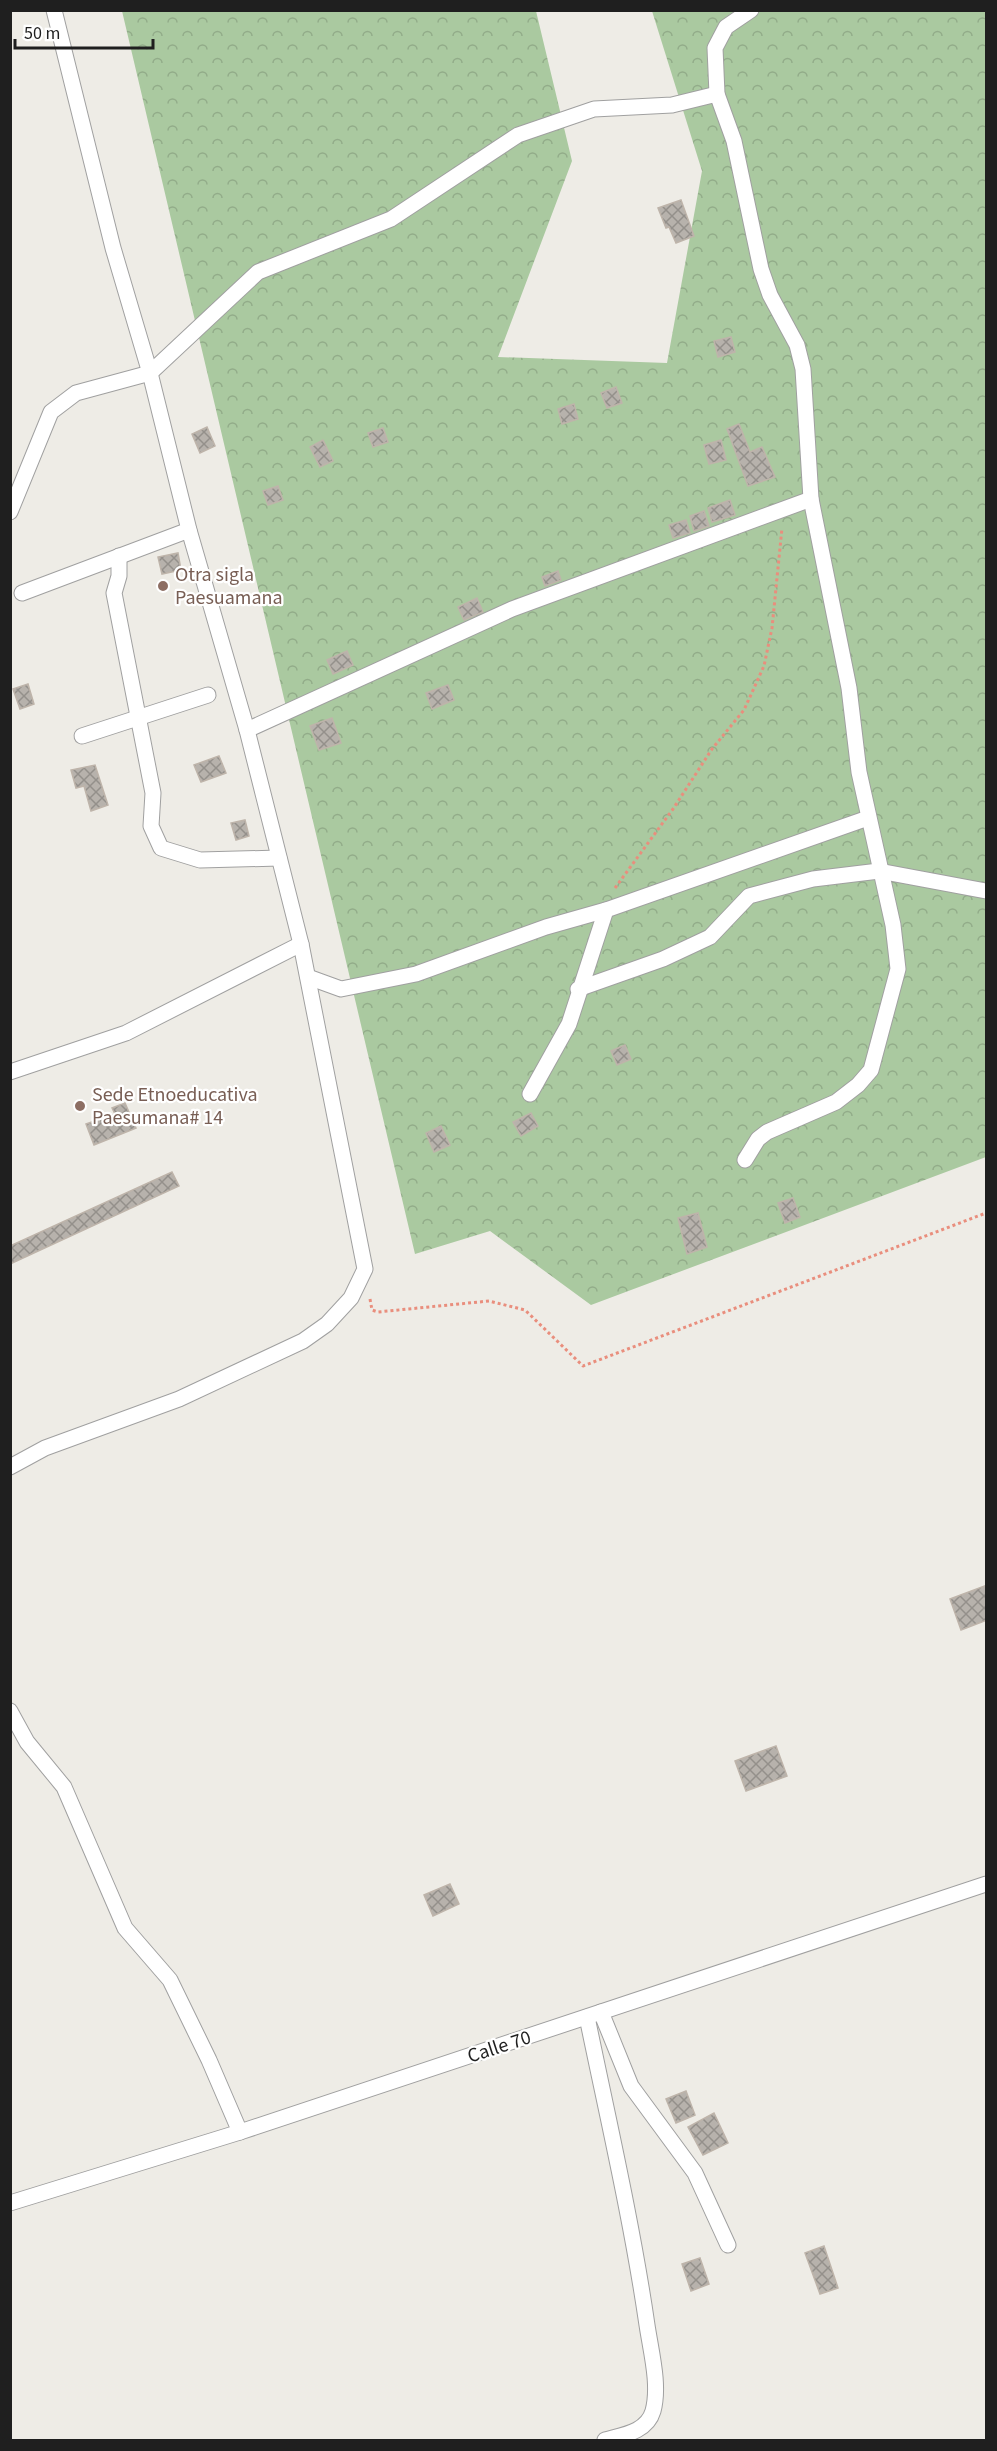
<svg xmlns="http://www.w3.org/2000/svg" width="997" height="2451" viewBox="0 0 997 2451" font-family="'Source Sans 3',sans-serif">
<defs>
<pattern id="forest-crowns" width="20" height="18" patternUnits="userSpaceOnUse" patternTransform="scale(1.5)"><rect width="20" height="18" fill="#aac9a0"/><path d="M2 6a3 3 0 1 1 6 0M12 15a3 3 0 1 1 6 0" fill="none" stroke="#92ac89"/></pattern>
<pattern id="building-cross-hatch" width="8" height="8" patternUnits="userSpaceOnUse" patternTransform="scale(1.5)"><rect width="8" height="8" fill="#b7b2ac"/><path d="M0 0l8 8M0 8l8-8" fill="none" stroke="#94908b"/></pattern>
</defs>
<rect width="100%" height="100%" fill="#eeece6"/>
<path fill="url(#forest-crowns)" d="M122,11H536L572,161L498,357L667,363L702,171L652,11H986V1157L591,1305L490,1231L415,1254Z"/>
<g fill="url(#building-cross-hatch)" stroke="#beb4aa" stroke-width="1.5">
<path d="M681,200L694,236L676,243L669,227L666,228L658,208Z"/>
<path d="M731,337L735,352L718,357L714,341Z"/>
<path d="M616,387L622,403L607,408L601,393Z"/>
<path d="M574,404L578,419L562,424L558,409Z"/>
<path d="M739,424L750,452L762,447L775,477L748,486L727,429Z"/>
<path d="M207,427L215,446L200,453L192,434Z"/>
<path d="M383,428L388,442L373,447L368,433Z"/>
<path d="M323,440L333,461L320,467L310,447Z"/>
<path d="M721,440L726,460L709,464L704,445Z"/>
<path d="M278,486L283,500L268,505L263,491Z"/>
<path d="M730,500L735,515L712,522L708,508Z"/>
<path d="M704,511L709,526L694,531L690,516Z"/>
<path d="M686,520L690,533L673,538L669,525Z"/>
<path d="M178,553L181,570L162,574L158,557Z"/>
<path d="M558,571L561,580L545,586L542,577Z"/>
<path d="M477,598L483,612L464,620L458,607Z"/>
<path d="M347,651L353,665L333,674L327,660Z"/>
<path d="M28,684L34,704L20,709L13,689Z"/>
<path d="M448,685L454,700L432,709L426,693Z"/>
<path d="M332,718L341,743L319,750L310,726Z"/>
<path d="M219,756L226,773L201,782L194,765Z"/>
<path d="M95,765L108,805L91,811L84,786L76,788L71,770Z"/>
<path d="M245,820L249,836L236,840L231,823Z"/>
<path d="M625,1045L631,1059L617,1065L611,1051Z"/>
<path d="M125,1103L136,1128L94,1145L86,1124L115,1114L112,1108Z"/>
<path d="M531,1113L538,1126L521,1136L513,1122Z"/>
<path d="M441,1126L450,1145L434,1152L426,1133Z"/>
<path d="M172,1172L179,1186L10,1264V1246Z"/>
<path d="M793,1198L800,1217L785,1223L778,1203Z"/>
<path d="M698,1213L707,1247L687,1254L678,1218Z"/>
<path d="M987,1585V1620L961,1630L950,1599Z"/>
<path d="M776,1746L787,1776L746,1791L735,1761Z"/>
<path d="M450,1884L459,1904L433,1916L424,1895Z"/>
<path d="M686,2091L695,2115L676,2123L666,2099Z"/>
<path d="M714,2113L728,2143L703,2155L688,2127Z"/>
<path d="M824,2246L838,2288L820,2294L805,2253Z"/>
<path d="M700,2258L709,2284L691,2291L682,2264Z"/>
</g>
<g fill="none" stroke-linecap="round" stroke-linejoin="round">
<defs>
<g id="street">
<path d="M10,512L51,412L76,393L150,373L258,272L391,219L518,135L594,109L672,105L717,94"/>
<path d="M119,556V576L114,593L153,793L151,826L161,848L200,860L279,858"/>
<path d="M22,593L189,530"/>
<path d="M247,730L512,609L811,499"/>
<path d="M82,736L208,695"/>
<path d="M308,977L341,989L416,974L546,927L606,910L868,818"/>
<path d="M578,989L663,959L710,937L749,896L813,879L879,871L986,891"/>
<path d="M10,1072L126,1033L301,944"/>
<path d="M530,1094L569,1024L606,910"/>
<path d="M745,1160L758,1139L767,1132L836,1102L858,1085L871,1070L898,969L893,925L859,772L849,688L811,499L803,369L797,345L770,295L761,269L734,141L717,94L715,48L726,27L751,10"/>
<path d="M10,1467L45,1448L179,1399L303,1341L327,1324L351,1298L365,1269L301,944L247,730L189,530L150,373L113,248L54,10"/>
<path d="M10,1711L27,1742L64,1787L125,1928L170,1980L209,2060L240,2132"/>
<path d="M601,2012L631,2086L695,2173L728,2245"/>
<path d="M587,2017C608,2119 632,2222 647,2325C651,2352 660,2385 653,2411C647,2432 623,2435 605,2440"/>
<path d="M10,2203L240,2132L986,1884"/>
</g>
</defs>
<use href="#street" stroke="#a0a0a0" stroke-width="17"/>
<g stroke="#e98e7d" stroke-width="3" stroke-dasharray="3 3" stroke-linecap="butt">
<path d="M615,888L673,809L712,749L744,710L764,666L772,628L782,528"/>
<path d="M370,1299L372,1310L378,1312L489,1301L525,1310L583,1366L986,1213"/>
</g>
<use href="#street" stroke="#fff" stroke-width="15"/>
</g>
<g fill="#8d6e63" stroke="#fff" stroke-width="2">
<circle cx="163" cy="586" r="6"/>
<circle cx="80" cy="1106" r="6"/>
</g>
<g text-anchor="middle" stroke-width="4.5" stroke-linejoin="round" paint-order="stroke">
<g font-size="20" fill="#785e54" stroke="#fff" text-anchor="start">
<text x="175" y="581">Otra sigla<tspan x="175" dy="23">Paesuamana</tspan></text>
<text x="92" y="1101">Sede Etnoeducativa<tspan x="92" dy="23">Paesumana# 14</tspan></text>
</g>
<g font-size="20" fill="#1f1f1f" stroke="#fff">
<text transform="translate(499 2046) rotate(-18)" y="7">Calle 70</text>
</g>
</g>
<rect width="997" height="2451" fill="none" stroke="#1f1f1f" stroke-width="24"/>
<path d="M15 39v9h138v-9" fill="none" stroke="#1f1f1f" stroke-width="3"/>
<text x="24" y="39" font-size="18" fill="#1f1f1f" stroke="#ffffff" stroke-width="4.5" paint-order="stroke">50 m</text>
</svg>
